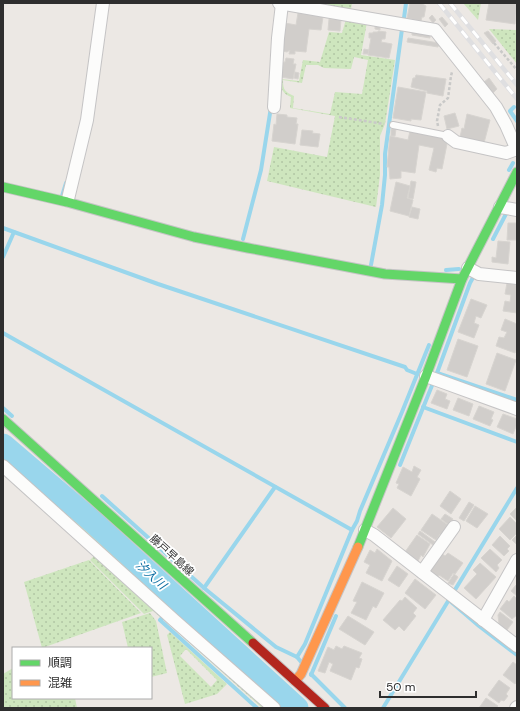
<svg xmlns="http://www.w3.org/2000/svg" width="520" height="711" viewBox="0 0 520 711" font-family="'DM Sans','Noto Sans JP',sans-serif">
<defs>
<pattern id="grass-dots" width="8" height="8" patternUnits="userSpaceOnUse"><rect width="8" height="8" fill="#cee6be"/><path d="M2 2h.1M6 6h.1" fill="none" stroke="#b1c6a4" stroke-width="1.8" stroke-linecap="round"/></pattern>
</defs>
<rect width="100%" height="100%" fill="#ece8e4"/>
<g fill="url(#grass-dots)" fill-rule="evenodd">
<path d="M328,3H352L351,9L327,6Z"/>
<path d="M463,3H481L478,20Z"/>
<path d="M346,19L367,22L361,55L395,60L385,124L380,136V175L376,207L267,181L274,147L327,157L335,116L290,108L291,97C282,93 281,89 281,79L299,81L303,60L320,62L329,32L342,33ZM354,57L368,60L362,94L335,92L330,114L293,108L294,96C285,92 283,90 283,80L302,83L306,65H318L324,68L351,69Z"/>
<path d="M489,29L517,30V64Z"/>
<path d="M3,453L86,527L112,548L176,607L289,708H279L3,463Z"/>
<path d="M97,553L162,617H160L153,611L144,614L90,560Z"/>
<path d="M89,560L141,613L42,648L24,582Z"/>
<path d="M150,613L156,621L167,673L151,677V648H128L122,622Z"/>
<path d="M176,627L265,705L262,708L174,629Z"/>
<path d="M170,632L227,684L217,694L185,704L167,635ZM186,649L217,680L211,687L180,656Z"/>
<path d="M13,668V698H75L77,708H3V674Z"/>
</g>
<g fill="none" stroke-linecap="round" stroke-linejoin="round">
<g stroke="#99d6ec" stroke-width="4">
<path d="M404,18L406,3"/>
<path d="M514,107L510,111L517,121"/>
<path d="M509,170L513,163"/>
<path d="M62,196L66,183"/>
<path d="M3,228L158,284L405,367L407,370L417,374"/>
<path d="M243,239L261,170L271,107"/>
<path d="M493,239L508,210"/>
<path d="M3,257L14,232"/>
<path d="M371,265L382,205L385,175V154L402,29"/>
<path d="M446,270L459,269"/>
<path d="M3,333L352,530"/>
<path d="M437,373L517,400"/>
<path d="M423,407L517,442"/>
<path d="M3,408L12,416"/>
<path d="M400,465L437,373L470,283L475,274"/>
<path d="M102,496L204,588L276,647L297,657L302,663"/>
<path d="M204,588L275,487"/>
<path d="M450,601L479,626L517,655"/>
<path d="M175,604L179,601"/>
<path d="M163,617L160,620L257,708"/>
<path d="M297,657L305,644L352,530L357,521L360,511L402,412L429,345"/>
<path d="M311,674L345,708"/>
<path d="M311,675L336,616"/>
<path d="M383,708L517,488"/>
</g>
<path stroke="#99d6ec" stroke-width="23" d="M3,445L91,520L297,708"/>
</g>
<g fill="#d1cecb" stroke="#d7d4d0">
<path d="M410,3H421L426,6L424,17H422L421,21L407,18Z"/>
<path d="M489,3H517L515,24L486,20Z"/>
<path d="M298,13L323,17L321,30L309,29L306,52L295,51V54H289L290,50L287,52L282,51L285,23L296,25Z"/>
<path d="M432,15L436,20L433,23L429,18Z"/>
<path d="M442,17L448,24L445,27L439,19Z"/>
<path d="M329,19L341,20L340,31L328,30Z"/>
<path d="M375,25L380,26V30L375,29Z"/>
<path d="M378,31L386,32L385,39H382L381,42L392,44L389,58L368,55L371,38H369V33H373V32H378Z"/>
<path d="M488,31L496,41L493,44L484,33Z"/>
<path d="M412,32L430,35V38L412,35Z"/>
<path d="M408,38L439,43L438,47L407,42Z"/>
<path d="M364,49L369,50L368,54H363Z"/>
<path d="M286,58L294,59L293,64H296L293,79L281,77L284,62H285Z"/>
<path d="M295,72L299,73L298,79L294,78Z"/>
<path d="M416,75L446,79L443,96L427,93V91L411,87L413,78H415Z"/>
<path d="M489,78L497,89L493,93L484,82Z"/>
<path d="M398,87L426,92L421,120L411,119V121L393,118Z"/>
<path d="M455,113L459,126L447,129L444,116Z"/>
<path d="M277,114L287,115V117L297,118L296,124H298L295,144L272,141L274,124L276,125Z"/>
<path d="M467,114L490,120L484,143L460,137L462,128L464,129Z"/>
<path d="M391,129H396L395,136H391Z"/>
<path d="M302,130L313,131L312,133L320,134L318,147L300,145Z"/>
<path d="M410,131L448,139L442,169L437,168L436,172L429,170L434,148L419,145L415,173L401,171V178L390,179L389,167H387L390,136L408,140Z"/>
<path d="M411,181L416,182L413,199L408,198Z"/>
<path d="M396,182L410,186L407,198L413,200L409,216L390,211Z"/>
<path d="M412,207L420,209L418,219L409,217Z"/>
<path d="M508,223H517V240H507Z"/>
<path d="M498,241L510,242L508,264L492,262V257L496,258Z"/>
<path d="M507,283L517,285V313L503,311L505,301L510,302L511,295L505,294Z"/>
<path d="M471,299L487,305L481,318L476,316L474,323L479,325L474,338L458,332Z"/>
<path d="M505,319L517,324V348L515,353L496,346L499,337L504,338L507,332L501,330Z"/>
<path d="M458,339L478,346L467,377L447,370Z"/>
<path d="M497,353L516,360L505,391L486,384Z"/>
<path d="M437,390L447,394L445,399L450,401L447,409L431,403Z"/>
<path d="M458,398L473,404L469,416L453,410Z"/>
<path d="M479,406L494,412L491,419L493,420L490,426L473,419Z"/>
<path d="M503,414L517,419V424L513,434L497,427Z"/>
<path d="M414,466L421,470L417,477L420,479L411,496L397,488L399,484L396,483L403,467L412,472Z"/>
<path d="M450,491L461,499L451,514L440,506Z"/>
<path d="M469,502L474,505L464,521L459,518Z"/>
<path d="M475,506L488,514L477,528L466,521Z"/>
<path d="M517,507V521L510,514Z"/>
<path d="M393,508L406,519L391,538L377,527Z"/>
<path d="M432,514L448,525L442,535L440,534L436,540L421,530Z"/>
<path d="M445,514L453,519L449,525L441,519Z"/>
<path d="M510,517L517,524V533L510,540L499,529Z"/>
<path d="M420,531L435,542L433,545L418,534Z"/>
<path d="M417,535L430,544L423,557L421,555L418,561L405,552Z"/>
<path d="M500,536L510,546L507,549L509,551L504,556L492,545Z"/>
<path d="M516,536L517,537V545L512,540Z"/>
<path d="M377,549L392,561L382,581L366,573L370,565L364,562L370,550L375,553Z"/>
<path d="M490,549L502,560L497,565L499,568L496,572L481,558Z"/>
<path d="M441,553L445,556L448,553L463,563L455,574L453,573L448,581L439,575L437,578L431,574V568Z"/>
<path d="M480,563L496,577L476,599L464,588L477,574L473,570Z"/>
<path d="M397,566L408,574L399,587L388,580Z"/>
<path d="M454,574L458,577L453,585L448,583Z"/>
<path d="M415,579L436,595L425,609L405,593Z"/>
<path d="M362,582L384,593L376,608L373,606L366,620L351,613L357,602L353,601Z"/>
<path d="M516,585L517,586V596L511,591Z"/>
<path d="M514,596L517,599V615L512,619L500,609L507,600L509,602Z"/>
<path d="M405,597L417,608L413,613L416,616L404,631L399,626L395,630L383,620L400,600L402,601Z"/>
<path d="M500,612L513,622L507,630L499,624L498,615Z"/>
<path d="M348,616L374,632L365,645L339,629Z"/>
<path d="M336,646L342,649L344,646L362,653L359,658L362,659L359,668L356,667L351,680L330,671L333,664L329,662L325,673L318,671L328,647L334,650Z"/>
<path d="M513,662L517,665V681L515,684L503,675Z"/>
<path d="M499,680L510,688L506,694L508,696L504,701L501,700L499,703L488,695Z"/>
<path d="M486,698L498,706L496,708H479Z"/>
</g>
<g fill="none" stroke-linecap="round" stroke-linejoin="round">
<defs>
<path id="lane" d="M393,125L448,136"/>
<g id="street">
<path d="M279,3L435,30L496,107L506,125L517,150"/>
<path d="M274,107L278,38L282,4"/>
<path d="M448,136L456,142L506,153L517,149"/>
<path d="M68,199L87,120L103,3"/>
<path d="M500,207L517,210"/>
<path d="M468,268L479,274L517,278"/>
<path d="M426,376L517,409"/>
<path d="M3,466L175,621L274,708"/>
<path d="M365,530L374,535L517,646"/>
<path d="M422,572L454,527"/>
<path d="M483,620L517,560"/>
<path d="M516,708L517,707"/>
</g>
<g id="fast">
<path d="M3,187L67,202L194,237L248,248L385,274L462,279"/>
<path d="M3,419L253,643"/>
<path d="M358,547L426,376L462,279L517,172"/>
</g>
<path id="slow" d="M295,681L301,674L358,547"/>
<path id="jam" d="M253,643L325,708"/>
</defs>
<use href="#lane" stroke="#c5c4c5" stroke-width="8"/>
<use href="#street" stroke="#c5c4c5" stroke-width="14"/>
<use href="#fast" stroke="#c5c4c5" stroke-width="11"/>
<use href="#slow" stroke="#c5c4c5" stroke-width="11"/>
<use href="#jam" stroke="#c5c4c5" stroke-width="11"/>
<g stroke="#c9c9c8" stroke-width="2.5" stroke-dasharray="3 2" stroke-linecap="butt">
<path d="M494,43L517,70"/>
<path d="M339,117L384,124"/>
<path d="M438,126L437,121L440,105L448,98L451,76L452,72"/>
</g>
<use href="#lane" stroke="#fcfcfb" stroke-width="6"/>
<use href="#street" stroke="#fcfcfb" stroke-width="12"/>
<use href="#fast" stroke="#63d668" stroke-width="9"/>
<use href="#slow" stroke="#ff974d" stroke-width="9"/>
<use href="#jam" stroke="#b3261e" stroke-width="9"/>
<defs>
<g id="rail">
<path d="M439,3L517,99"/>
<path d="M450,3L517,85"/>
</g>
</defs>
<use href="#rail" stroke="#dfdfe1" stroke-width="4.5"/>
<use href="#rail" stroke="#fff" stroke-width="3" stroke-dasharray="9" stroke-linecap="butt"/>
</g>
<g text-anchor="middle" stroke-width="3.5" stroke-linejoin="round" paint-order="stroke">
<g font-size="11" fill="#2e2e2e" stroke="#fff">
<text transform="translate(172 555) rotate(42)" y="4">藤戸早島線</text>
</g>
<g font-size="12" font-style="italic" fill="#0d6fa3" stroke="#fff">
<text transform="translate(151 575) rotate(42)" y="4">汐入川</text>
</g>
</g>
<rect width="520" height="711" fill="none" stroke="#2e2e2e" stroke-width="8"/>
<rect x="12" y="647" width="140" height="52" fill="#ffffff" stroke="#ababab"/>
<rect x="20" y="660" width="20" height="6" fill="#63d668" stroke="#ababab"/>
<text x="48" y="667" font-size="12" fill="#2e2e2e">順調</text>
<rect x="20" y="680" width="20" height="6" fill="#ff974d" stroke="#ababab"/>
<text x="48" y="687" font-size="12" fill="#2e2e2e">混雑</text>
<path d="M380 691v6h96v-6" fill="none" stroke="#2e2e2e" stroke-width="2"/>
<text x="386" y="691" font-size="12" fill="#2e2e2e" stroke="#ffffff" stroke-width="3" paint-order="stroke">50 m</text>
</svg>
